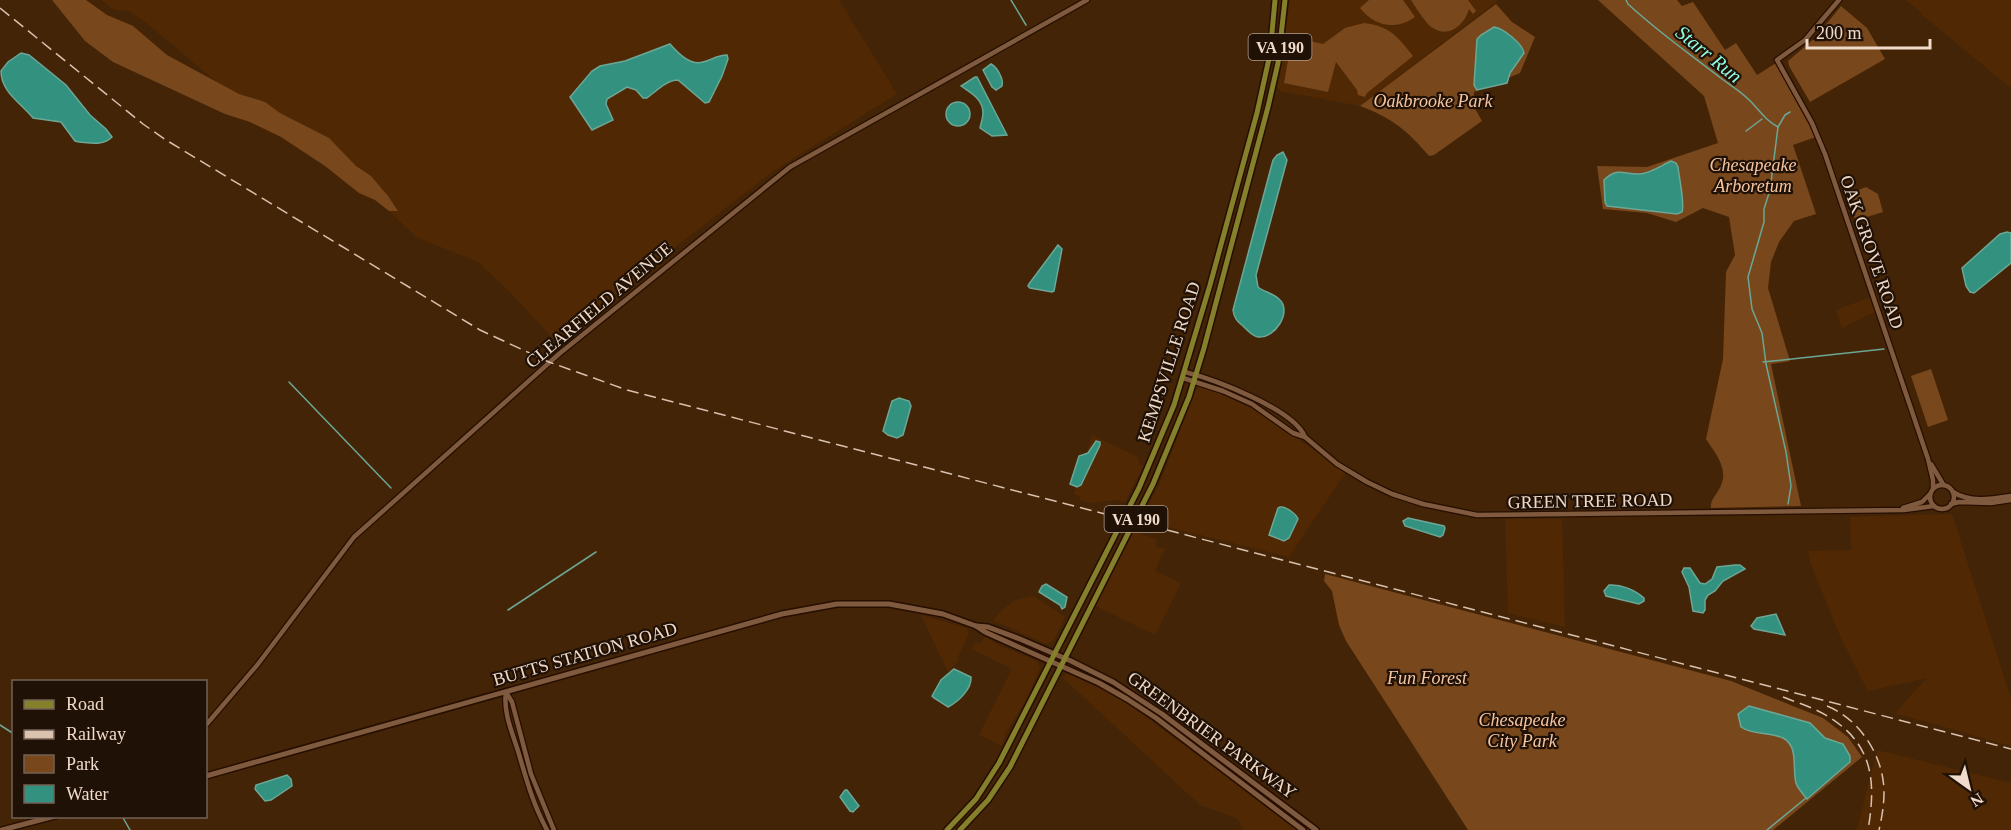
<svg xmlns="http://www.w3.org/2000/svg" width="2011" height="830" viewBox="0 0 2011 830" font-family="Georgia,serif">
<rect width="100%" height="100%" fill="#442406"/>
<g fill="#502904">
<path d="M102,0H839L897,94L772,172L671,250L562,348L507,289L478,262L416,237L314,138L226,90L144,21L129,11L114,10Z"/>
<path d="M1290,0H1496L1497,1L1360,106L1280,91L1277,87Z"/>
<path d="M1906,0H2011V88L1921,14L1922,13Z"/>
<path d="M1871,297L1875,312L1842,328L1836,310Z"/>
<path d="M1200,386L1213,390L1253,409L1346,472L1289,557L1140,520L1160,483L1195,391Z"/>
<path d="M1092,435L1138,457L1140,465L1143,466L1125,502L1115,500L1090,503L1079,500L1080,496L1074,494Z"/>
<path d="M1952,514L2011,699V746L1895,713L1927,678L1868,691L1841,638L1810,562L1808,551L1851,550L1850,517Z"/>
<path d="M1505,519H1562L1565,627L1508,613Z"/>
<path d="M1133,532L1157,539L1156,546L1160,548H1165L1155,571L1181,583L1155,635L1096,606Z"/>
<path d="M1034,596L1065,617L1054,640L1046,644L993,620L1002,610L1015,600Z"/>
<path d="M921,615L966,628L969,633L958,657L959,660L948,672Z"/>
<path d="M985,637L998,645L1037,661L1040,668L1024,704L1006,732L1002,746L979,735L1012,669L972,649L975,642L981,643Z"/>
<path d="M1068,673L1115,695L1127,703L1298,830H1243L1240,822L1236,818L1200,805L1062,677Z"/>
<path d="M1877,750L2011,783V830H1857Z"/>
</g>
<g fill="#78471c">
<path d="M52,0H86L107,15L133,26L167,55L239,94L265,102L280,113L329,138L356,166L371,176L388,196L398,211H389L375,200L359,193L325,166L281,137L250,122L225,114L113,62L85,41Z"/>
<path d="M1369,0H1403L1415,17C1396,31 1374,26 1360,8Z"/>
<path d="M1411,0H1468L1476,11L1473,14L1469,9C1464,27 1445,41 1428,24C1422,17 1416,8 1411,0Z"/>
<path d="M1598,0H1677L1682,6L1693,2L1725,50L1736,43L1757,75L1776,63L1805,113L1816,137L1793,145L1816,214L1794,221L1779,242L1771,262L1768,288L1790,361L1771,364L1801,506L1711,508C1710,501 1715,496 1718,491C1731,471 1717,456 1706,439L1723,359L1726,272L1735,255L1729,217L1703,208L1676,222L1647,213L1603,209L1597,166L1647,167L1718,143L1704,96Z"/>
<path d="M1496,4L1512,22L1535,37L1520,73L1474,92L1473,105L1482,121L1434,155L1429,156C1407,130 1392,118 1360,106Z"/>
<path d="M1841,6L1867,28L1885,59L1810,102L1789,66L1788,61L1815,38Z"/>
<path d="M1364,23C1390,26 1398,37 1413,56L1367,93L1365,97L1358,95L1357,90L1336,62L1328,92L1284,83L1292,37L1323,44L1345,28Z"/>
<path d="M1866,187L1878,194L1883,212L1857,220L1853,216L1846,195Z"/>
<path d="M1931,369L1948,420L1928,427L1911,376Z"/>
<path d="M1325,574L1731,681L1823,718L1848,737L1862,757L1773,830H1468L1346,641L1339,625L1332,591L1324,581Z"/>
</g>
<g fill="#33917f" stroke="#6ca796" stroke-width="1.5">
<path d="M1494,27C1503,28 1523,44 1524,53L1510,73L1507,83L1477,90L1474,85L1477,39L1481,35Z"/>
<path d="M670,44C678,53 690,66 703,62C712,60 717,55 727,55L728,59L722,76L709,102L705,103L678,80C667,80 656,91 647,98H643L636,90L627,87L607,99L606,104L613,120L592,130L570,97L592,71L600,66L625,61Z"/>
<path d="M21,53L29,55L66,85L90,115L106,129L112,137C103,146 91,143 79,142L75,141L61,122L33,118C21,103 1,92 1,71L8,62Z"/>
<path d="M991,64C997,67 1004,79 1002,86L996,90L992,87L983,70Z"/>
<path d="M975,77H977L1007,135L992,136L980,128C981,123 983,118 983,113C983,99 971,93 961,86Z"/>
<circle cx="958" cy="114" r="12"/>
<path d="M1283,152L1287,160L1256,275L1258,287C1264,292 1273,293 1279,299C1293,311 1275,339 1258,337C1252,336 1247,330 1243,326C1237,321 1234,318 1233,310L1273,160L1277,155Z"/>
<path d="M1671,161L1676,163L1678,167C1679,177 1685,204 1682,212L1677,214L1607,206L1605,202L1604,180C1618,166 1624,175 1640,174C1651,173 1662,165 1671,161Z"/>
<path d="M2007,232L2011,233V263L1974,293L1970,292L1966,286L1962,268L2000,234Z"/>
<path d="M1058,245L1062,249L1054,291L1052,292L1030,288L1028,286L1029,284Z"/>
<path d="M899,398L909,401L911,406L903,435L897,438L888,435L883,431L892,401Z"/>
<path d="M1096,441L1100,442V445L1081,485L1077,487L1070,484L1079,456L1088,453Z"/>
<path d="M1280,507C1286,506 1296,514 1298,519L1289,538L1284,541L1269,535L1278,508Z"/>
<path d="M1408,518L1444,526L1445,528L1443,535L1440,537L1405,526L1403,521Z"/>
<path d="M1735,565H1740L1745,569L1723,581L1715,591L1708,595L1705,600V610L1703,613L1693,611L1689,587L1682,572L1684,568H1690L1700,583L1705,584L1712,579L1717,567Z"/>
<path d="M1046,584L1067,597L1065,607L1062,609L1060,605L1039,592L1042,586Z"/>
<path d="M1609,585C1621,584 1635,590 1644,598V601L1639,604L1606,596L1604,591Z"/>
<path d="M1776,614L1785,635L1754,629L1751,626L1757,618Z"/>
<path d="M954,669L971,677C972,689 958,702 948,707L934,698L932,696L941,680Z"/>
<path d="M1749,706L1810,723L1825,738L1843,744L1850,756V762L1807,799C1803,794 1798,789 1796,783C1792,769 1799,746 1783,738C1770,732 1752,735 1741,727L1738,714Z"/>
<path d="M287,775L291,779L292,786L271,800L265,801L255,789L256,785Z"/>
<path d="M845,790H847L859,806L853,812L850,811L840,797Z"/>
</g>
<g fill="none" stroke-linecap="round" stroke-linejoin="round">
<g stroke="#6ca796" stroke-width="1.5">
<path d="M1011,0L1026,25"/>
<path d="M1626,0L1628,4C1658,32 1690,54 1722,79C1733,87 1746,95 1754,105C1763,115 1766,120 1778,127L1770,190L1764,209V222L1748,277L1752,309L1762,333L1766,364L1786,452L1791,486L1788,504"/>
<path d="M1778,127L1785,115L1790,112"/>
<path d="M1746,131L1762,119"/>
<path d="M1763,362L1884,349"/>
<path d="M289,382L391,488"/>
<path d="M508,610L596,552"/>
<path d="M0,725L14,734"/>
<path d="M122,816L130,830"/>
<path d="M1767,830L1806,798"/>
</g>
<defs>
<g id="tertiary">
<path d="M1839,0L1805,40L1777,60L1812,123L1825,154L1928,459L1933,480V488"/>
<path d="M1185,372C1213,379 1294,409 1305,437"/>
<path d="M1183,378L1223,391L1252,404L1293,433L1305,437L1337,464L1367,482L1392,494L1423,504L1477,515L1904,510L1934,506"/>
<path d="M1931,464L1943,484"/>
<circle cx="1942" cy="497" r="12"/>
<path d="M1953,492C1970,503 1992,499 2011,496"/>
<path d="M1951,504L1959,502L1991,503L2011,500"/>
<path d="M1903,508L1922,502L1929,495"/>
<path d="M506,692L512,702L531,774L554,830"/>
<path d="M506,692C503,712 512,732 518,751C526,778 533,805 547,830"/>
<path d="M206,725L258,664L354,537L559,354L790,167L1087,0"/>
</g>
<g id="secondary">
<path d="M976,626L988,627L1020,639L1071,661L1113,682L1162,714L1316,830"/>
<path d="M206,776L782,614L837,604H889L943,614L976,626L985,632L1099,683L1127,699L1156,718L1303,830"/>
<path d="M2,830L55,816"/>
</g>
<g id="primary">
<path d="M947,830L976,799L999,763L1139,488L1174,405L1210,285L1257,113L1270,54L1275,0"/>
<path d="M960,830L988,800L1010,767L1153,484L1189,397L1204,348L1268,107L1278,63L1285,0"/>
</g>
</defs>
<use href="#tertiary" stroke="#260e00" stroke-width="7"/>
<use href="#secondary" stroke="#260e00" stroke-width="8"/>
<use href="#primary" stroke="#260e00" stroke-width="8"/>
<use href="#tertiary" stroke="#7f5a3e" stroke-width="4.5"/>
<use href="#secondary" stroke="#7f5a3e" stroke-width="5"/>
<use href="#primary" stroke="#84802b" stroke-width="5"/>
<g stroke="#d9c2b0" stroke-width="1.5" stroke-dasharray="12 6" stroke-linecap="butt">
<path d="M0,8L143,124L166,140L480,330L549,362L627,390L2011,749"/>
<path d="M1783,697C1798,703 1815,708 1829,717C1874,745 1876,783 1868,830"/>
<path d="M1827,706C1860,719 1884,757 1884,792C1884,805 1882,817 1879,830"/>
</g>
</g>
<g text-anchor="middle" stroke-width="4.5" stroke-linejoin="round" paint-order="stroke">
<g fill="#201106" stroke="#b29e8f" stroke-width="1.5">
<rect x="1248.5" y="34" width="63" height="26" rx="4.5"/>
<rect x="1104.5" y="506" width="63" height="26" rx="4.5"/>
</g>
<g font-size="16" font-weight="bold" fill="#f0daca">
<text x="1280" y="53">VA 190</text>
<text x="1136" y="525">VA 190</text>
</g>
<g font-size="18" font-style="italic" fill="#f5c5a1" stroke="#201106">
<text x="1433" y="107">Oakbrooke Park</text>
<text x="1753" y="171">Chesapeake<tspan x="1753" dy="21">Arboretum</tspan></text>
<text x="1427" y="684">Fun Forest</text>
<text x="1522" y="726">Chesapeake<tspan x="1522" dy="21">City Park</tspan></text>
</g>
<g font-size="18" fill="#f0daca" stroke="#201106">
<text transform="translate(1872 252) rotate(71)" y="6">OAK GROVE ROAD</text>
<text transform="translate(599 305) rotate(-40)" y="6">CLEARFIELD AVENUE</text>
<text transform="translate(1169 362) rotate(-72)" y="6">KEMPSVILLE ROAD</text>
<text transform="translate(1590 501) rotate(-1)" y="6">GREEN TREE ROAD</text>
<text transform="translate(585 654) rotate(-16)" y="6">BUTTS STATION ROAD</text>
<text transform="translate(1212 735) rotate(36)" y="6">GREENBRIER PARKWAY</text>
</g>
<g font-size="20" font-style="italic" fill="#8cfce4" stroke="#201106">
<text transform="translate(1709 54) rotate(39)" y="7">Starr Run</text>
</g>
</g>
<rect x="12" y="680" width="195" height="138" fill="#201106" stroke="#736154" stroke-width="1.5"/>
<rect x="24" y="700" width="30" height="9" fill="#84802b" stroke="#736154" stroke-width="1.5"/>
<text x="66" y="710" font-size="18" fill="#f0daca">Road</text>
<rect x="24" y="730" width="30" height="9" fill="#d9c2b0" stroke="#736154" stroke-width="1.5"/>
<text x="66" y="740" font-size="18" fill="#f0daca">Railway</text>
<rect x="24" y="755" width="30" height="18" fill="#78471c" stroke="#736154" stroke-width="1.5"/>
<text x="66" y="770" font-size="18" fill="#f0daca">Park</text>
<rect x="24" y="785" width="30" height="18" fill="#33917f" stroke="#736154" stroke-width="1.5"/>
<text x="66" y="800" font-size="18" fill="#f0daca">Water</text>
<g transform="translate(1969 788) rotate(146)" stroke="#201106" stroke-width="4.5" paint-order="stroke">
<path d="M0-4.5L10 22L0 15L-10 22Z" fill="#f0daca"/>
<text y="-9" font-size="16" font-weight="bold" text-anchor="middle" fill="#f0daca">N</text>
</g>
<path d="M1807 39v9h123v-9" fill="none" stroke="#f0daca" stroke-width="3"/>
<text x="1816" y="39" font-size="18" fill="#f0daca" stroke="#201106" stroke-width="4.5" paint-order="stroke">200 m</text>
</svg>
